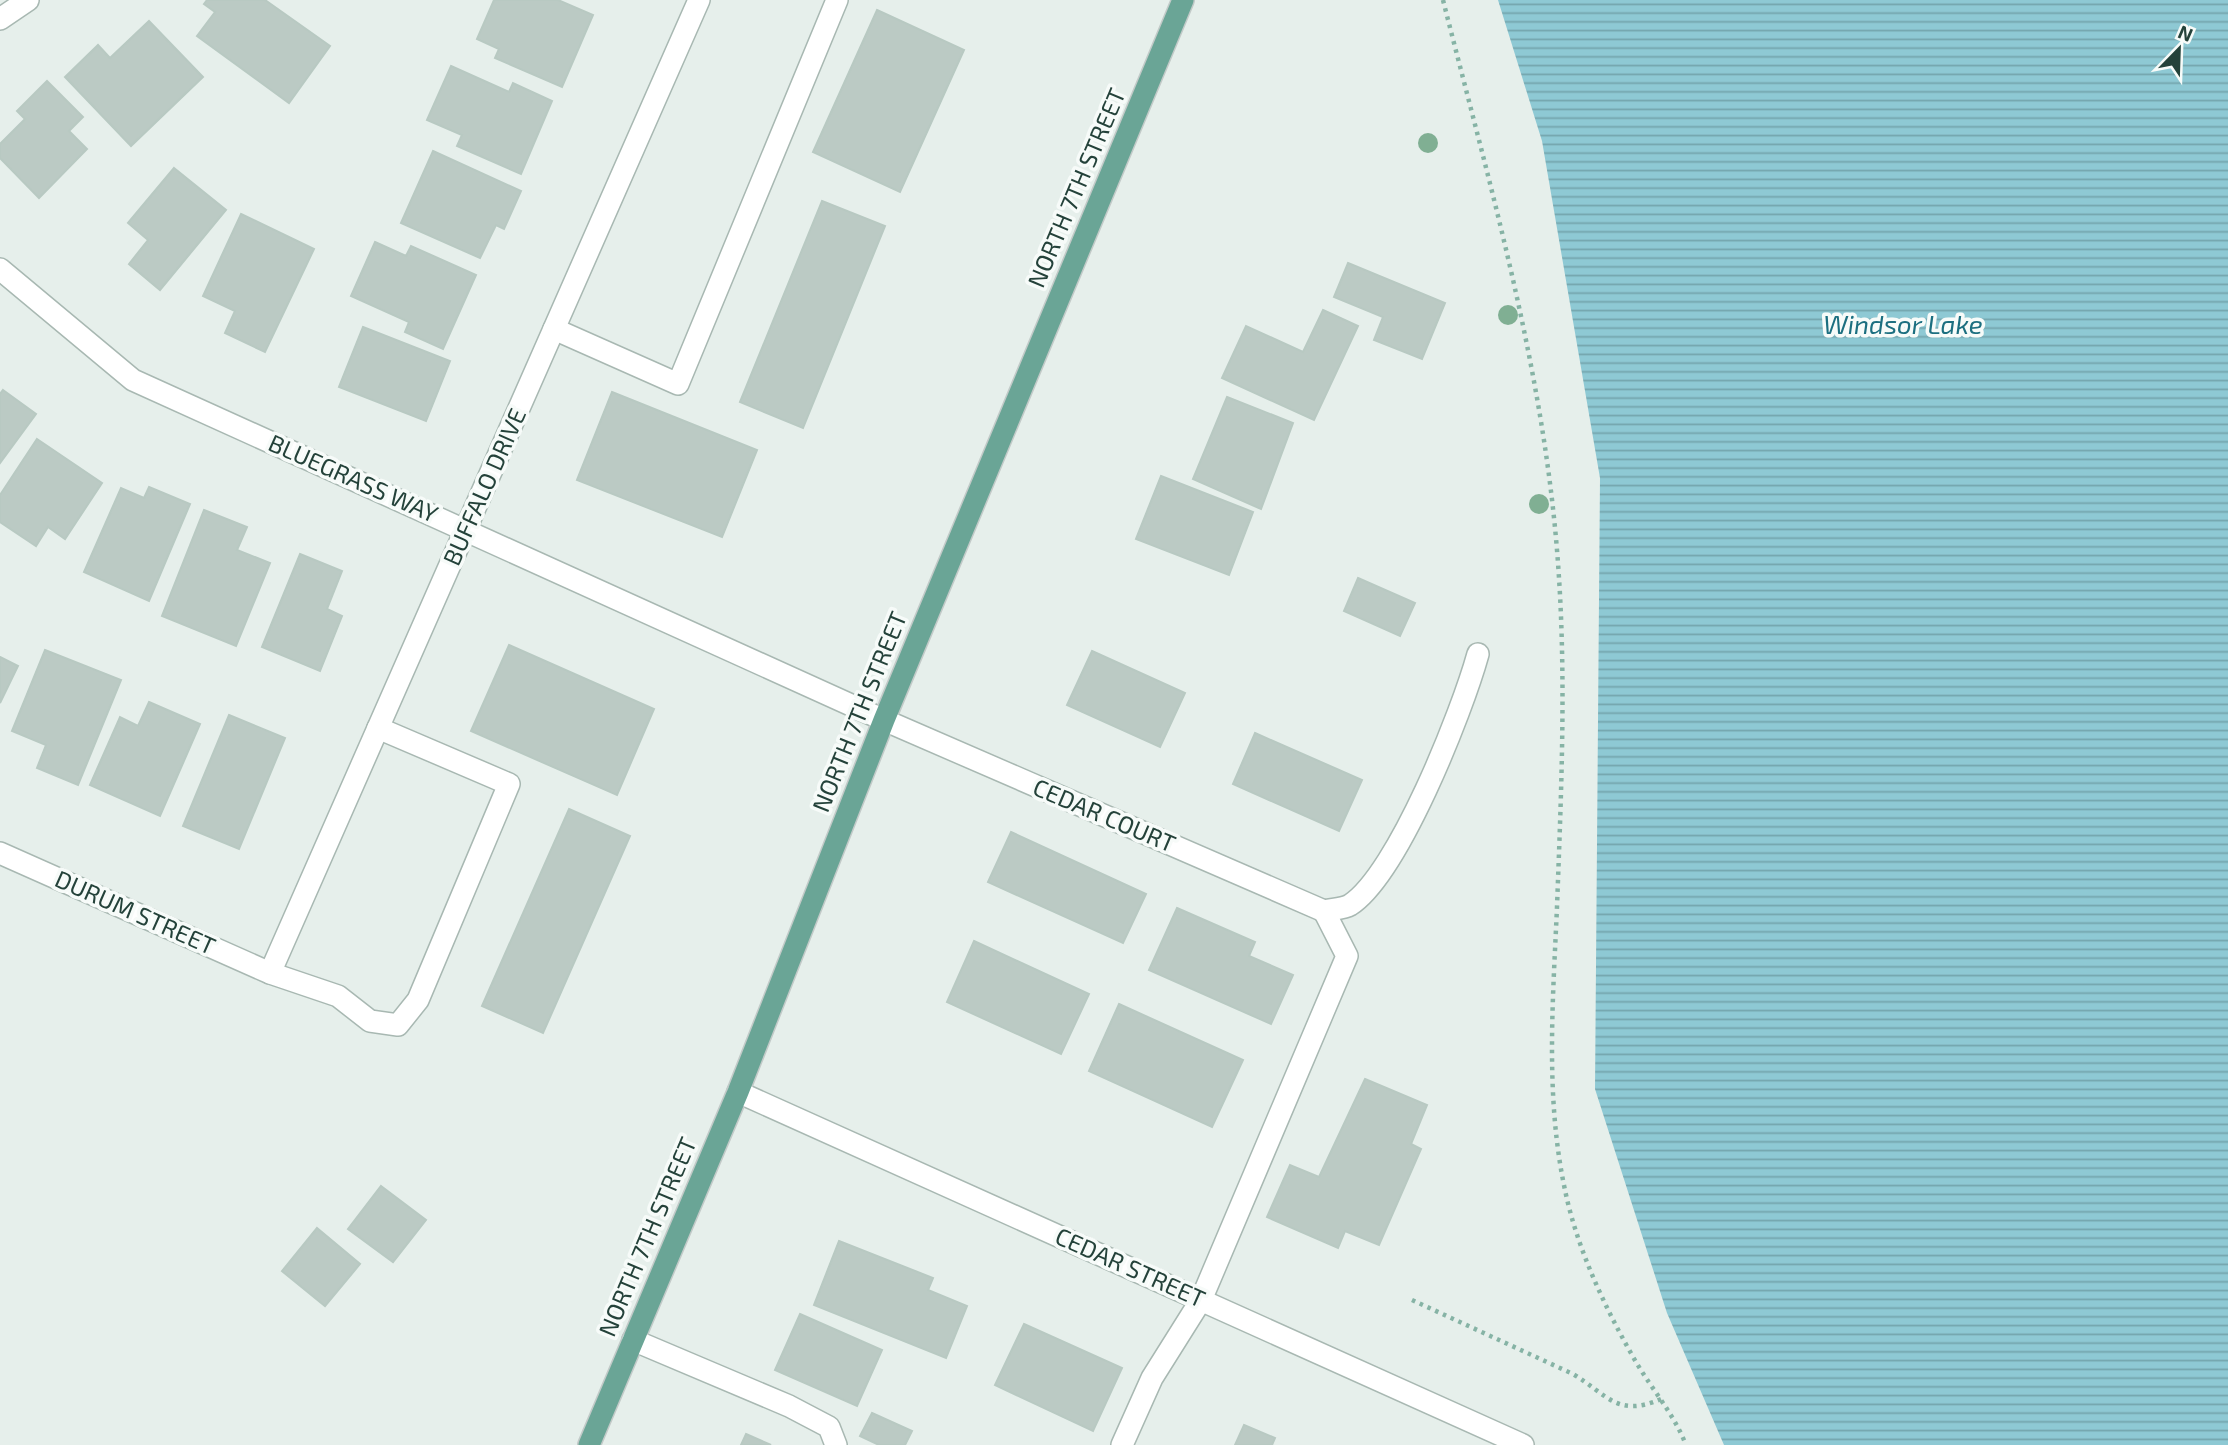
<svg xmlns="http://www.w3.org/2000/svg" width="2228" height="1445" viewBox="0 0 2228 1445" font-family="'Exo 2',sans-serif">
<defs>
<pattern id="water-rules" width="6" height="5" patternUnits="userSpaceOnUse" patternTransform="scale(1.75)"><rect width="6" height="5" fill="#8ec9d4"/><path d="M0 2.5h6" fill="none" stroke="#74a5ad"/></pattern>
</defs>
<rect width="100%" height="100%" fill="#e6efeb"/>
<path fill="url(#water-rules)" d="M1498,0H2228V1445H1724L1667,1313L1595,1089L1600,478L1542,141Z"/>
<g fill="#bbcac4" stroke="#b8c9c2" stroke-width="2">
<path d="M207,0H265L330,46L289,103L197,36L215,12L204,4Z"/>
<path d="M494,0H558L593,15L562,87L495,58L499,49L477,39Z"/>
<path d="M877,10L964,50L900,192L813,152Z"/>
<path d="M149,21L203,77L131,146L65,77L98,45L110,58Z"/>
<path d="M451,66L509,92L513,83L552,101L521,174L457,146L462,135L427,120Z"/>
<path d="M47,81L83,117L69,131L87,149L39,198L0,158V144L25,119L17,111Z"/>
<path d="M433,151L521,191L504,229L496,225L480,258L401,223Z"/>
<path d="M174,168L226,210L160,290L129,264L148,240L128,223Z"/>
<path d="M822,201L885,226L803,428L740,402Z"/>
<path d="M241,214L314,249L265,352L225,333L235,311L203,296Z"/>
<path d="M375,242L406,256L411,246L476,275L443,349L405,332L409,322L351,296Z"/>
<path d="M1348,263L1445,303L1422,359L1374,340L1383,317L1334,297Z"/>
<path d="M1323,310L1358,326L1314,420L1222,378L1246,326L1303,352Z"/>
<path d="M363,327L450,361L426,421L339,387Z"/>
<path d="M3,390L36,414L0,463V394Z"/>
<path d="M612,392L757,450L722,537L577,480Z"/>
<path d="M1227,397L1293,423L1261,509L1193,479Z"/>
<path d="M37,439L102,483L65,539L48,527L36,546L0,522V495Z"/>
<path d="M1161,476L1253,512L1229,575L1136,539Z"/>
<path d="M149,487L190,504L149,601L84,572L121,488L144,498Z"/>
<path d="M204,510L247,527L237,550L270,563L236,646L162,616Z"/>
<path d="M300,554L342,571L327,609L342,616L320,671L262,647Z"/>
<path d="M1358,578L1415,603L1400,636L1344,611Z"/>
<path d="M509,645L654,709L617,795L471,731Z"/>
<path d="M45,650L121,680L78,785L37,768L46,745L12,731Z"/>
<path d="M1092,651L1185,693L1160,747L1067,705Z"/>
<path d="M0,657L18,666L0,703Z"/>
<path d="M149,702L200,724L160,816L90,785L120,717L138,726Z"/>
<path d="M229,715L285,738L239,849L183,826Z"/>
<path d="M1255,733L1362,780L1339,831L1233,784Z"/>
<path d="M569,809L630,836L543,1033L482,1006Z"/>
<path d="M1011,832L1146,894L1123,943L988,882Z"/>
<path d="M1177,908L1255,942L1249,956L1293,975L1271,1024L1149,970Z"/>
<path d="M974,941L1089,994L1061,1054L947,1002Z"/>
<path d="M1119,1004L1243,1060L1212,1127L1089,1071Z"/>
<path d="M1365,1079L1427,1105L1411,1144L1421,1149L1379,1245L1345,1231L1338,1248L1267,1217L1290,1165L1319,1177Z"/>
<path d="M381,1186L426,1220L393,1262L348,1229Z"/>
<path d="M317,1228L360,1264L325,1306L282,1271Z"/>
<path d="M839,1241L933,1278L928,1290L967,1306L946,1358L814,1305Z"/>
<path d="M800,1314L882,1350L857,1406L775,1370Z"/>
<path d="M1024,1324L1122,1368L1093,1431L995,1385Z"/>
<path d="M872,1413L912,1431L905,1445H879L860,1436Z"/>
<path d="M1244,1425L1275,1438L1272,1445H1235Z"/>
<path d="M746,1434L771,1445H741Z"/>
</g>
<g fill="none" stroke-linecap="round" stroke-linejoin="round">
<defs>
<g id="minor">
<path d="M0,19L28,0"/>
<path d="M0,269L133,380L884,720L1324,911"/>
<path d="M554,329L678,384L837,0"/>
<path d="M0,853L270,973L338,996L370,1021L398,1025L418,1000L509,784L378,728"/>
<path d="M1324,911C1331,909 1343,909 1350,905C1398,874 1462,712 1478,654"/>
<path d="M270,973L699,0"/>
<path d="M738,1092L1523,1445"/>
<path d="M633,1340L789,1406L829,1427L836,1445"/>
<path d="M1122,1445L1152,1378L1201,1300L1347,956L1324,911"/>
</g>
<path id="major" d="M589,1445L738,1092L884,720L1183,0"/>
</defs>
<use href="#minor" stroke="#a8b8b2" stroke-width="24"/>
<use href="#major" stroke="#c2cac8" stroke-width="24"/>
<g stroke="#86b3a5" stroke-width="4.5" stroke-dasharray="3.5 5" stroke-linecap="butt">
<path d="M1443,0C1491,190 1547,381 1559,578C1566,687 1561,798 1557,907C1553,1000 1545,1097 1565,1190C1577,1249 1606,1310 1636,1362C1653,1391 1674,1414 1686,1445"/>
<path d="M1412,1300L1573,1374C1608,1395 1617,1418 1661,1399"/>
</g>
<use href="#minor" stroke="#fff" stroke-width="21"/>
<use href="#major" stroke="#6aa596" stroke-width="21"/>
</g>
<g fill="#80af93">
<circle cx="1428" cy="143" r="10"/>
<circle cx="1508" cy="315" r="10"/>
<circle cx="1539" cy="504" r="10"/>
</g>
<g text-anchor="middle" stroke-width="7" stroke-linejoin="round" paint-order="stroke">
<g font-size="24" fill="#24423a" stroke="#f7fbf9">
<text transform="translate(1077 188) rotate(-67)" y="8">NORTH 7TH STREET</text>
<text transform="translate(353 479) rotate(24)" y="8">BLUEGRASS WAY</text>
<text transform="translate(485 487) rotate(-66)" y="8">BUFFALO DRIVE</text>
<text transform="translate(860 712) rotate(-68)" y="8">NORTH 7TH STREET</text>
<text transform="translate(1104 816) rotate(23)" y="8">CEDAR COURT</text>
<text transform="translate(135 913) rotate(24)" y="8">DURUM STREET</text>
<text transform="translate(648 1237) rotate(-67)" y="8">NORTH 7TH STREET</text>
<text transform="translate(1130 1268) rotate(24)" y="8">CEDAR STREET</text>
</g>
<g font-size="26" font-style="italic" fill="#1c6f80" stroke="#f7fbf9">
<text x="1903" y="334">Windsor Lake</text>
</g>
</g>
<g transform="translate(2179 49) rotate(23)" stroke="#f7fbf9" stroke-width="5" paint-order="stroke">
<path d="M0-5L12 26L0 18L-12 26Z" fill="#24423a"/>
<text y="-10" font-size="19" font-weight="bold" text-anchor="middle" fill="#24423a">N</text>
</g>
</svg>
